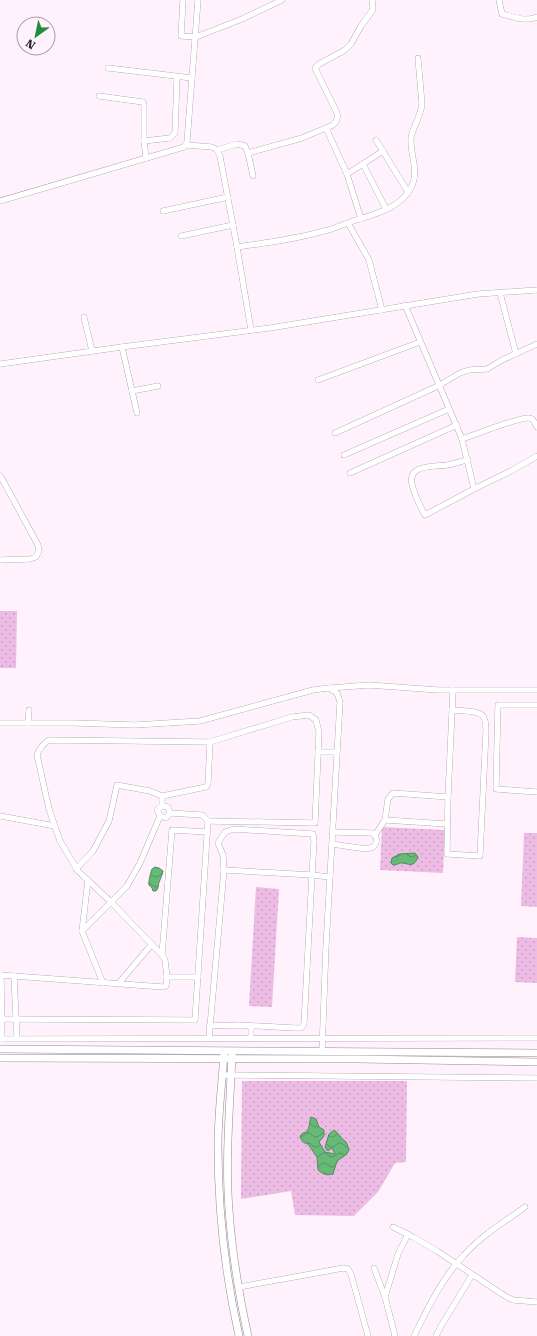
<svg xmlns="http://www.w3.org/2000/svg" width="537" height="1336" viewBox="0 0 537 1336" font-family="'Roboto Serif',serif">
<defs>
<pattern id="park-dots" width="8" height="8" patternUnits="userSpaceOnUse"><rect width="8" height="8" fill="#edbce4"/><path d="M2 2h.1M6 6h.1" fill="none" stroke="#cba1c3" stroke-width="1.8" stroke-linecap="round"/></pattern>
<pattern id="water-waves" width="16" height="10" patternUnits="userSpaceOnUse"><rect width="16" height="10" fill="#66b976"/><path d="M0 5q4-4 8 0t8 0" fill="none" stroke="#549661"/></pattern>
</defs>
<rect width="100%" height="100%" fill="#fff2fc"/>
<g fill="url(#park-dots)">
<path d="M0,611H17L16,668H0Z"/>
<path d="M382,827L445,830L443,873L380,870Z"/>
<path d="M524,833H537V907L521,906Z"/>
<path d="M256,887L279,889L272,1007L249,1006Z"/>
<path d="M517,937L537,938V983L515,982Z"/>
<path d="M242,1081H407L406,1162L395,1163L378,1192L354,1216L295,1215L291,1191L241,1199Z"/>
</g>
<g fill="url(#water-waves)" stroke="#538b5e">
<path d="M415,853L418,857C413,870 407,862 400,863C398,864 396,865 393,865L391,863L392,858L400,854Z"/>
<path d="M155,867L159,868L163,871C162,877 158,882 158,888L156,891H153L152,888L149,885C148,883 151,871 152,869Z"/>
<path d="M311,1117L316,1119L319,1127L324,1130V1136L319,1142L325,1152L335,1154L332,1148L328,1151L325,1147L329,1134L334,1130C339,1133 341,1139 346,1142L349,1149L347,1154L337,1161L333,1174C326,1176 323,1174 318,1170L317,1157L308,1144C303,1143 301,1140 300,1136L303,1133L307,1132C310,1127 309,1122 311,1117Z"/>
</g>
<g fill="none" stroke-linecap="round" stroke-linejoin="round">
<defs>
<g id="minor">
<path d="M183,0L181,36L196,37L242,19L282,0"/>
<path d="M499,0L502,14C514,17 525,22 537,17"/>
<path d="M108,68L192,78"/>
<path d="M99,96L143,102L144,105V141"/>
<path d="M326,128L347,174L361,219"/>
<path d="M376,140L408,192"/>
<path d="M186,145L212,147L217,150L220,156L237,247L251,330"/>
<path d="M217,150L237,144L245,146L248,153L253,176"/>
<path d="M248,153L302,138L333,125C337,121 338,119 337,113L315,68L319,64L345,50L351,44L361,26L372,11L373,8L372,0"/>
<path d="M146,158L144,141L170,138L175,133L177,77"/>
<path d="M363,164L386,209"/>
<path d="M347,174L383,151"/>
<path d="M0,201L184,147L187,142L198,0"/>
<path d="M163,211L228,197"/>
<path d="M348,223L369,260L382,310"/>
<path d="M181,236L233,225"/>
<path d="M237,247C267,243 296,239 324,231C333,229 342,225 350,222C372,215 401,209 412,186C419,170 410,155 411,138C413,126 421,116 422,104L418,58"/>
<path d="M500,293L516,354"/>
<path d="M405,305L462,439L474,489"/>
<path d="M84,317L92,351"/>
<path d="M122,347L137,413"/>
<path d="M0,364L122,347L270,328L478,294L537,290"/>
<path d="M318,380L420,342"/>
<path d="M132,391L158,386"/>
<path d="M335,433L438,386L460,373L469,370L487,369L502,360L537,344"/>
<path d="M462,439C475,435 518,417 529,418C534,418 535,424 537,427"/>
<path d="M344,455L449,409"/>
<path d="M468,460C461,461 454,464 447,465C435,467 407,464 412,484C414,494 420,506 425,515L474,489L511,471L537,456"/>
<path d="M350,473L457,425"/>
<path d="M0,476L1,477L38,545L39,551L36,557L30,559L0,560"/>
<path d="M330,688L369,685L438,690H537"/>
<path d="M537,705H498L496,789L537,792"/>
<path d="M0,723H74L135,725L200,721L313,690L329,688L337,693L340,702L326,946L322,1051"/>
<path d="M28,723L29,710"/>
<path d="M318,752H337"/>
<path d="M162,796L206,787L208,784L210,742L49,740C43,744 39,749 37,755L49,809L60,841L78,871L110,901L162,955L165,960L167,977"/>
<path d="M448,797L447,854L480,856L486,731C486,727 486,720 483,716C478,710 459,711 452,710"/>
<path d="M0,816L55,826"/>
<path d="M160,816L166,818L170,813"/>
<path d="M385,820L447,824"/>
<path d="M208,821L315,823L319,732L316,720L309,715L292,717L210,742"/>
<path d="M375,835L385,820L388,799L393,793L448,797L453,690"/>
<path d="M332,844L366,849L373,847C378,843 377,837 373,833L332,832"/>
<path d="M76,869L93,851L109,821L117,785L150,791L162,796V806"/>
<path d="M82,931L88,880"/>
<path d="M162,955L172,830L207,832"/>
<path d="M0,975L163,987L166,986L167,977H198"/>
<path d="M1,975L2,1039"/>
<path d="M14,976L17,1038"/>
<path d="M103,983L82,931L127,886L140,863L160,816L157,810L162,806L168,807L170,813"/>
<path d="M118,984L152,944"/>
<path d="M0,1019L195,1020L208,821L202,815L170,813"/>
<path d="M209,1026L239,1025L295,1028H301L304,1024L312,875L224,870"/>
<path d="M209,1038L224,870L223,855L218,843L225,832L234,829L313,834L314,841L312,875L330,877"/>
<path d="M251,1038V1026"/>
<path d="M0,1039L537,1038"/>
<path d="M222,1075L537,1078"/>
<path d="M393,1227L413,1237L437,1251L505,1296L513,1300L537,1302"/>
<path d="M374,1268L385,1297L395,1336"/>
<path d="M239,1287L322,1272L343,1268L348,1269L351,1274L368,1336"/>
<path d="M385,1297L398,1254L408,1234"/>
<path d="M414,1336C428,1308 442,1278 464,1255C481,1236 504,1222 525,1207"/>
<path d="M436,1336L441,1326L472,1275"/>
</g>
<g id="tertiary">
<path d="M0,1049L537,1053"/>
<path d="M224,1054C222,1084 218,1115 218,1145C218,1209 225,1274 239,1336"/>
<path d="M232,1055C230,1106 225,1158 229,1210C232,1252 239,1295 248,1336"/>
<path d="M0,1058L359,1059L537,1062"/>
</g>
</defs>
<use href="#minor" stroke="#958993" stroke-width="6"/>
<use href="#tertiary" stroke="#958993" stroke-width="8"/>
<use href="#minor" stroke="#fff" stroke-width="5.5"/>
<use href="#tertiary" stroke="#fff" stroke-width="7"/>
</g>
<g transform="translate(36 36) rotate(213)"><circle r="19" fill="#fff2fc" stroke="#a89ea6"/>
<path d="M0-3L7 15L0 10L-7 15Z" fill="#238b41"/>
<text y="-6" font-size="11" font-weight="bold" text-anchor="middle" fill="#262125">N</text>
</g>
</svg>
